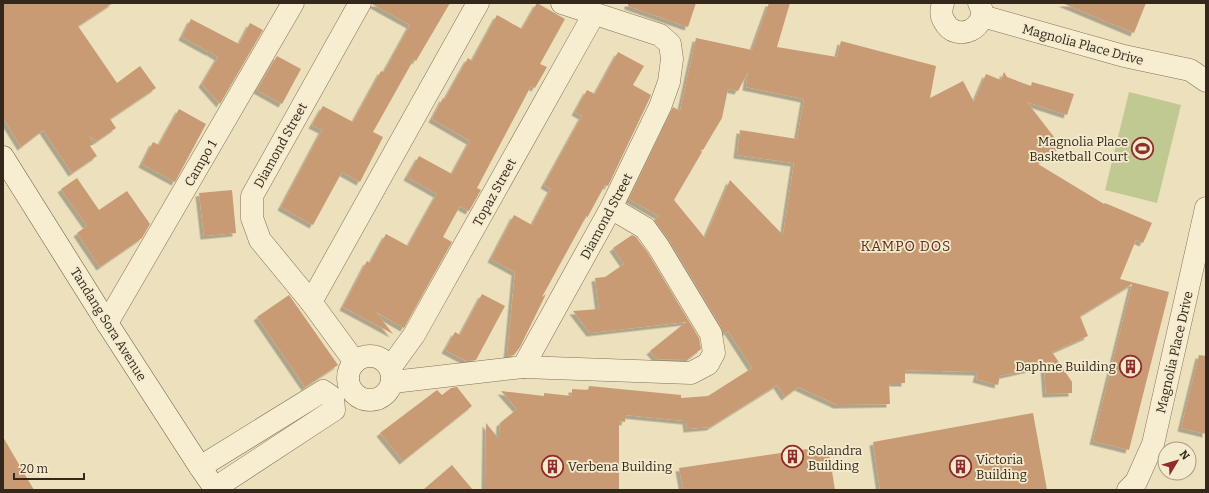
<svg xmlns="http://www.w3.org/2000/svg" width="1209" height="493" viewBox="0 0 1209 493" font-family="Bitter,serif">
<defs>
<filter id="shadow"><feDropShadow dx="-3.5" dy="3.5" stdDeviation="0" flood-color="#0004"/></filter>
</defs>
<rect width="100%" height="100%" fill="#ece0bd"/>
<path fill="#c1c992" d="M1129,92L1181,105L1157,203L1105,190Z"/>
<g fill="#c99b74" fill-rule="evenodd" filter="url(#shadow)">
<path d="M3,3H113L78,26L117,83L140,66L156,88L110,119L116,128L97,141L89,136L94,144L90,146L97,156L72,173L43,130L21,147L3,118Z"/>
<path d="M372,3H450L416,61L414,59L373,132L383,137L360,182L342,172L313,225L281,207L322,130L312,125L323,106L353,122L381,71L384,72L410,25L372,4Z"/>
<path d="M537,3L565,19L540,64L547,67L535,88L531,86L477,188L481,190L469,211L460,206L443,237L452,242L404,328L376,312L393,334L343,307L367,261L370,263L386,234L408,246L437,194L407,177L419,156L452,174L470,141L432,119L443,98L445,99L468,58L472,61L497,15L522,29Z"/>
<path d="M628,3H696L688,27L628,6Z"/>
<path d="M769,3H790L777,47L837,57L841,41L936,66L930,98L963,81L974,102L986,74L1001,80L1004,72L1007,77L1031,86L1032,82L1074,94L1067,115L1027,102L1061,146L1038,164L1104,204L1105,203L1152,223L1143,243L1136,240L1120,279L1169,292L1129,450L1093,441L1132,284L1080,316L1088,336L1052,352L1072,382V393L1046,394L1044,366L1000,376L998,385L976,379L978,372L905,370V383H889L890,404L837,405L798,387L785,397L777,385L710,427L687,429L686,421L626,415L625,422L619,421V490L485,489L486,423L499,439L500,423L517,409L501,391L544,396V393L572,396V389L588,390L589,386L681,395V398L708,396L752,368L728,331L724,334L722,328L669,240L654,220L659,216L629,199L673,107L680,111L696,38L752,50ZM748,72L746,87L804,99L797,139L740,130L737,155L794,163L783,235L730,180L705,238L674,200L702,152L700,149L703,150L722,118L728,89L738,91Z"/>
<path d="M1062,3H1146L1134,33Z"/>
<path d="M191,19L239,44L250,23L263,30L220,104L202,84L218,57L210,52L211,51L209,52L182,37Z"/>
<path d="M618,52L644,66L633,85L651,95L648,102L608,186L605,185L587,218V215L542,297L546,294L520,347L514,355L507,356L515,272L491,259L514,215L532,225L551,189L544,185L582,116L575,112L587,90L595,94Z"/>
<path d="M277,56L301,69L282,104L257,90Z"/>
<path d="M179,109L206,124L175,182L142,164L153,142L159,145Z"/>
<path d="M77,178L99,210L127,191L150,224L142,238L100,267L77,233L87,226L61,189Z"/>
<path d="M232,190L236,233L204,236L199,193Z"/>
<path d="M632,235L636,237L648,253L699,338L701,349L687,360L657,359L650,351L686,322L590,333L573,311L599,309L595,278L605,277L624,264L613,248Z"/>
<path d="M482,294L505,306L476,360L466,361L445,350L455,332L460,335Z"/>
<path d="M289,295L338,365L305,387L257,317Z"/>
<path d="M1199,355L1206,356V434L1181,428Z"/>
<path d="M457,387L472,406L403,461L380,433L437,390L442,395L451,388Z"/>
<path d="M1033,413L1047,490H880L873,442Z"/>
<path d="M3,437L34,490H3Z"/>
<path d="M828,446L835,490H683L679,468Z"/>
<path d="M452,465L473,490H423Z"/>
</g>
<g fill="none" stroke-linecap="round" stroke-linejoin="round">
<defs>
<g id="street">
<path d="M943,3C941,9 940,15 944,21C956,45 992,27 979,3"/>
<path d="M982,16L1124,56L1190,70L1206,81"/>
<path d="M311,302L478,3"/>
<path d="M107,323L293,3"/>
<circle cx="370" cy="378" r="22"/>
<path d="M355,362L311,302L260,240L252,218V196L360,3"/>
<path d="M523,367L691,373L708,364L714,353L711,334L658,246L645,228L611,208"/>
<path d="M390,368L414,335L594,14"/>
<path d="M393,382L523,367L611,208L660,107L669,82L672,59L670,44L660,35L562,3"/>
<path d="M200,467L323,391L333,398"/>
<path d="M215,488L334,410L333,398"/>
<path d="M1128,490L1136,482L1153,444L1206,208"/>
</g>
<path id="secondary" d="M3,157L107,323L200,467L216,490"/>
</defs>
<use href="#street" stroke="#837057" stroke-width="23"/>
<use href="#secondary" stroke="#65513b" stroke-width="23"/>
<use href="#street" stroke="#f7edd0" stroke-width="22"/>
<use href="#secondary" stroke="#f7edd0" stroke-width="22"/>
</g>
<defs>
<symbol id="stadium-ring" viewBox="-11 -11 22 22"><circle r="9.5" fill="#f4eacd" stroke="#902c29" stroke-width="1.5"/><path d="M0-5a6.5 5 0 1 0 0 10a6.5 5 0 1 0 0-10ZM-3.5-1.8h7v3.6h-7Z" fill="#902c29"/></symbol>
<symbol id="building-ring" viewBox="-11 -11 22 22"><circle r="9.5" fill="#f4eacd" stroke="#902c29" stroke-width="1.5"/><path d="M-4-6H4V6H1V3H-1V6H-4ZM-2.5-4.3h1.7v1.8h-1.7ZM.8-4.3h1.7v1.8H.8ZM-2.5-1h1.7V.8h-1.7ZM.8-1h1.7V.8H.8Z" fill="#902c29"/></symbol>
</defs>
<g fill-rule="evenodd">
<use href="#stadium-ring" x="1130" y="136" width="25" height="25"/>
<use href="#building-ring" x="1118" y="354" width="25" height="25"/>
<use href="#building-ring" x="780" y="444" width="25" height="25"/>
<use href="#building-ring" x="540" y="454" width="25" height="25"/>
<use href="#building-ring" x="948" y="454" width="25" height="25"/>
</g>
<g text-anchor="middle" stroke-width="3.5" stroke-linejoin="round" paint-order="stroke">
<g font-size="13" fill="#33281b" stroke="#f4eacd">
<text transform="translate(1083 44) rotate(15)" y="5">Magnolia Place Drive</text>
<text transform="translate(280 145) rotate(-61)" y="5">Diamond Street</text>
<text transform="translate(200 163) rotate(-60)" y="5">Campo 1</text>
<text transform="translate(494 192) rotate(-61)" y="5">Topaz Street</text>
<text transform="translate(606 216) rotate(-62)" y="5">Diamond Street</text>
<text transform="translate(109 324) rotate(58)" y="5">Tandang Sora Avenue</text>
<text transform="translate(1174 352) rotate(-77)" y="5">Magnolia Place Drive</text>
</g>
<g font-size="13" fill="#33281b" stroke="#f4eacd" text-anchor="start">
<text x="1128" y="146" text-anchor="end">Magnolia Place<tspan x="1128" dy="15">Basketball Court</tspan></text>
<text x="1116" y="371" text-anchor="end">Daphne Building</text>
<text x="808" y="455">Solandra<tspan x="808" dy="15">Building</tspan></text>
<text x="976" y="464">Victoria<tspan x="976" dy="15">Building</tspan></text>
<text x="568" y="471">Verbena Building</text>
</g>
<g font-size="14" letter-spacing="1" fill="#5e2c1c" stroke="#f4eacd">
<text x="906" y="251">KAMPO DOS</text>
</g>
</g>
<rect width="1209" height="493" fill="none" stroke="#33281b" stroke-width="8"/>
<g transform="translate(1177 461) rotate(52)"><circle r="19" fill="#f4eacd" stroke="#a79c86"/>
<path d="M0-3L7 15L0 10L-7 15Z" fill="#902c29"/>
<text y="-6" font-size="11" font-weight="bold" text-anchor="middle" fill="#33281b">N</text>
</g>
<path d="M14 473v6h70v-6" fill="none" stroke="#33281b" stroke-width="2"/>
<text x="20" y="473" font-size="12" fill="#33281b" stroke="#f4eacd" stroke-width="3" paint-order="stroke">20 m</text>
</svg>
